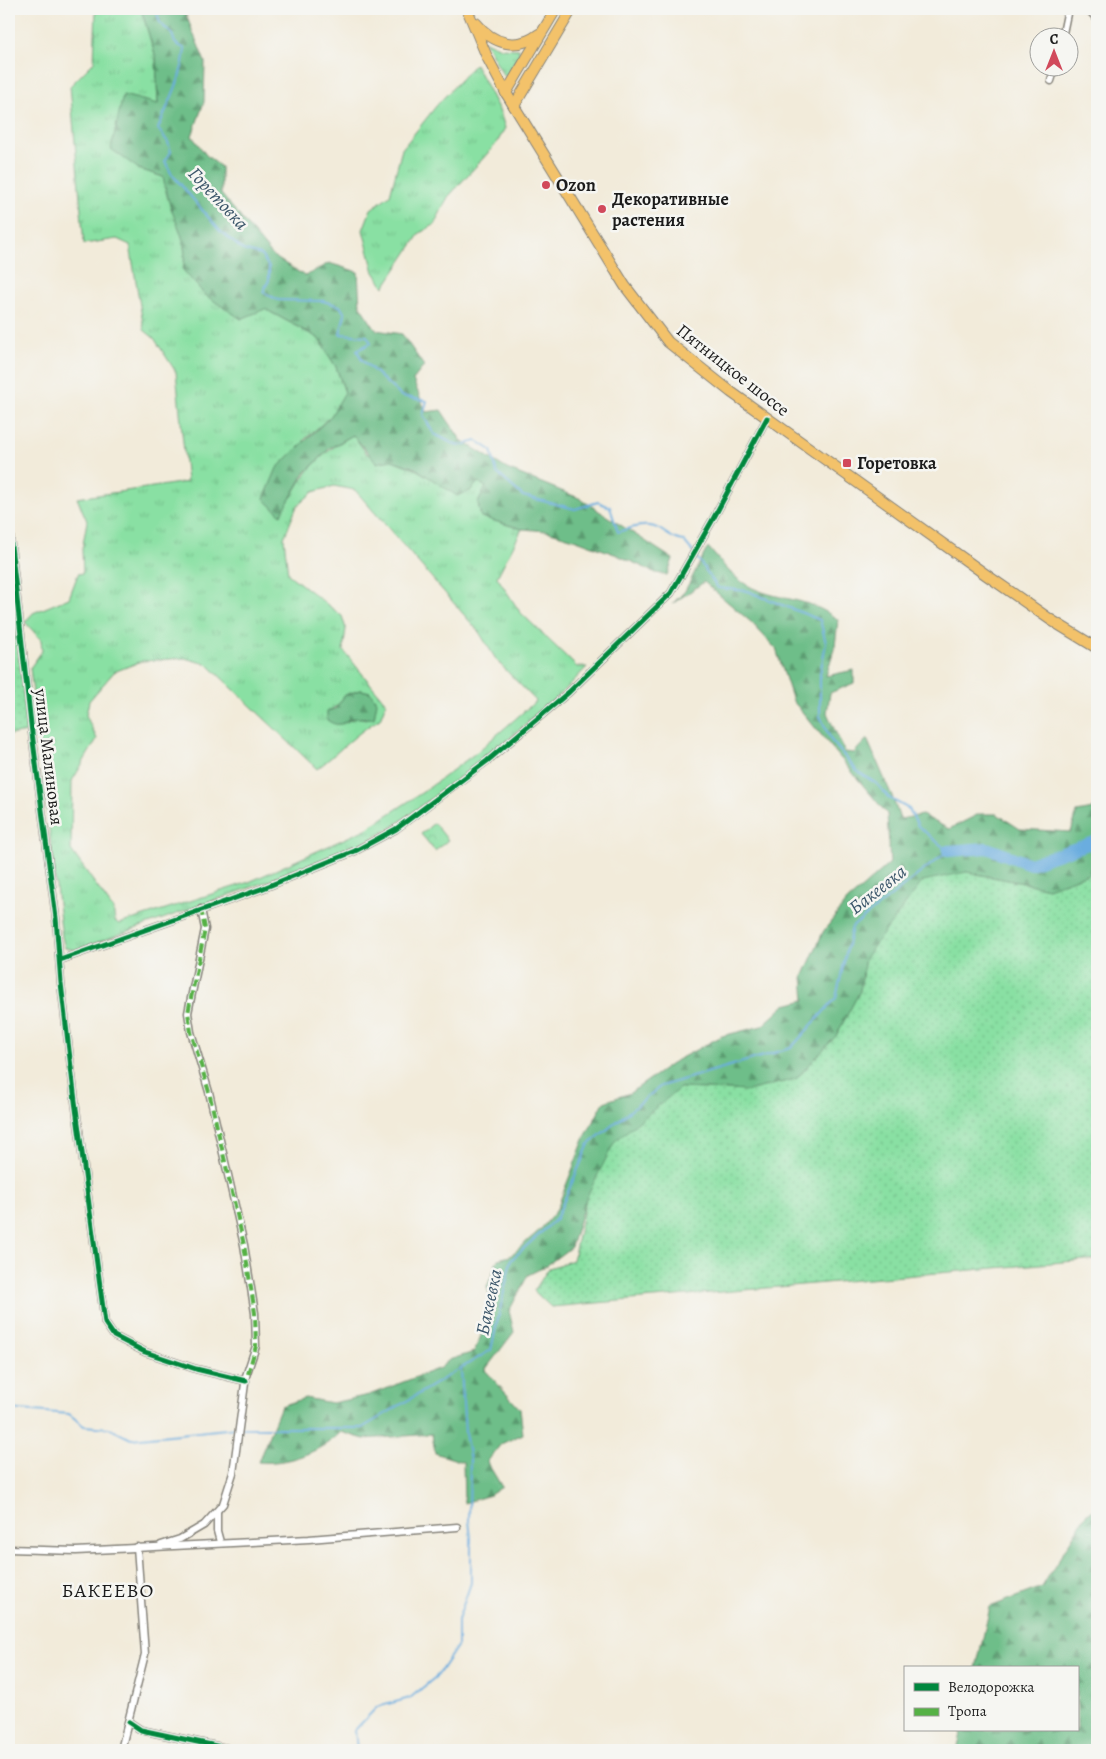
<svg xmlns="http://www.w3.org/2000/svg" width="1106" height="1759" viewBox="0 0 1106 1759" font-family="Alegreya,serif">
<defs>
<pattern id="grass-tufts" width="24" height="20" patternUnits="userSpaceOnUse" patternTransform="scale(1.25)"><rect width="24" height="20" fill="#89e0a3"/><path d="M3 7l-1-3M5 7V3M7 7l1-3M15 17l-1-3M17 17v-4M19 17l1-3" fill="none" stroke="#76c08c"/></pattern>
<pattern id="forest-firs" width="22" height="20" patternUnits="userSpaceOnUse" patternTransform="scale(1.25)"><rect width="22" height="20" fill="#6ebe89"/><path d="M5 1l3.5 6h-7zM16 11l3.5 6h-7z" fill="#5a9a6f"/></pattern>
<pattern id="park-crowns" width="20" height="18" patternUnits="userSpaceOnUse" patternTransform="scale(1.25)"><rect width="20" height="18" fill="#89e0a3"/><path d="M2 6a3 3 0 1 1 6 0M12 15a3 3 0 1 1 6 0" fill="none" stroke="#76c08c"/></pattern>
<pattern id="garden-dots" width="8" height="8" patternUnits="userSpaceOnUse" patternTransform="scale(1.25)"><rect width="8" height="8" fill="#89e0a3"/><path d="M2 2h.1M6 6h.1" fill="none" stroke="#76c08c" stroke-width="1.8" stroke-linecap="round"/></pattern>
</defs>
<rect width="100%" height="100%" fill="#f6f6f2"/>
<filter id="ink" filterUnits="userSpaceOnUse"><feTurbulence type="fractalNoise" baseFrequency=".02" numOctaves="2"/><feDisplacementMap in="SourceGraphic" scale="10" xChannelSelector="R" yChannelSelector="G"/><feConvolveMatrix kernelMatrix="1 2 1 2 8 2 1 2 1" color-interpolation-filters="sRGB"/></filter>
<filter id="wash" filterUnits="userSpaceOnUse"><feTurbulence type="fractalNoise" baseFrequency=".0096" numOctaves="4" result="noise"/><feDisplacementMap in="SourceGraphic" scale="20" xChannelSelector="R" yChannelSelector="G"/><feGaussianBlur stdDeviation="1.12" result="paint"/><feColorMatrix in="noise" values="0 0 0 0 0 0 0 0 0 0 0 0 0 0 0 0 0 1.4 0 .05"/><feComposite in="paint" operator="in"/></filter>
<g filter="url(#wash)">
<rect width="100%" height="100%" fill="#f2ebda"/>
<g fill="url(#grass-tufts)" stroke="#527e60" fill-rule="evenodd">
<path d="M96,9H141L156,58L158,105L139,169L163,177C165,187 167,198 171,207C180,231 188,243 183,270L265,309L318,338L336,367L345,393L331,416L304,440L291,498C307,468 323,452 353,435L367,454L392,460L415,469L434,480L470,491L478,482L486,487L478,503L481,517L522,529L497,577L520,612L577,667H587L561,694L496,750L394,826L369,840L277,878L76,950L65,948L62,937L30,668L42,651L41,640L25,622L33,613L69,598L78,574L83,573L82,550L87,521L77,498L187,482L176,372L154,338L144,330L130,245L117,239L84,244L70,86L94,62ZM334,486L355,490L479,632L497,661L536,701L477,752L426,790L366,829L249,882L119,924L115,921L113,909L71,850L72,781L97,739L86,715L89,701L114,672L142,661L184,658L207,664L317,769C338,753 357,732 380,719L386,703L343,650L346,629L342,616L288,574L284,538L297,506L313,492ZM361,690L370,692L366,719L357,717L342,724L327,711C345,705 337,695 361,690Z"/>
<path d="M485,41L501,48L519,49V55L507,76L503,75Z"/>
<path d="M475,64L500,112L505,128L497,143L448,197L434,225L420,233L384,287L374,272L363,230L371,209L390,195L402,149L437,105Z"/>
</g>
<g fill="url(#forest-firs)" stroke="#456d52">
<path d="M141,9H188L186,15L205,62L204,102L192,136L206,155L221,167V194L273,256L305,276L329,263L358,272L360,306L376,330L402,334L424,366L413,380L426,412L441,410L461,440L507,469L579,498L673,559L667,575L656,573L617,555L574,539L547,531L522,529L481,517L478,503L486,487L478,482L470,491L457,496L415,468L392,460L377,463L353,435L330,448L304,474L281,515L264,499L277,468L331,416L345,392L336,367L318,338L265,309L241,319L205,295L183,270C189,241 178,230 170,205C167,196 165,186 163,177L139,169L111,149L123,95L158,104L156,58Z"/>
<path d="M708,547C719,560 732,577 747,585C777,602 807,595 838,620L835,646L826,676L854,670V683L830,693L827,713L845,752L854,753L867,739L892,796L900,819L922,815L949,829L979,814H997L1020,829L1071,832L1077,812L1093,809L1097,799V871L1048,888L966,872L865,958L860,991L836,1036L796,1079L748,1091L680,1088L586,1198L571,1247L546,1266L528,1275L509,1311L514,1332L485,1370L520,1409L523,1434L501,1444L487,1462L502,1487L490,1495L464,1503L463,1462L435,1453L432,1434L364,1439L341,1432C321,1452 286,1465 258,1462L281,1406L305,1398L332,1403L369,1395L440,1368L449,1360L474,1352L493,1307L487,1287L498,1259L510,1256L541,1229L556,1211L585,1137L604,1102L630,1093L677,1060L722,1036L762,1026L785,1005L805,1000L803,977L823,932L846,902L890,863L887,814L793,701L776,649L751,622L704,582L672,604L685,591Z"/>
<path d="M361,690L370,692L377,702L374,718C368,719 363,717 358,718C343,718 343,731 327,720V711L335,709L345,695Z"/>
<path d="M1097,1509V1750H957L962,1730H1077V1668H976L990,1607L1042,1587L1087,1513Z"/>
</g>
<path fill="url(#park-crowns)" stroke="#527e60" d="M434,823L448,840L435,851L421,834Z"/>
<g fill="url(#garden-dots)" stroke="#527e60">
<path d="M9,557L34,731L9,735Z"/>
<path d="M1097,871V1259L551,1307L534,1291L549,1268L573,1260L586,1198L615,1141L680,1088L748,1091L796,1079L836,1036L860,991L865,958L923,881L966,872L1048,888Z"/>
</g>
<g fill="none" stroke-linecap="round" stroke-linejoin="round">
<g stroke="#6aaddf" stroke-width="2">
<path d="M156,9L160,23L172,34L175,43L185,49C182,81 169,100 158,129L168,142L171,152L165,161L171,173L220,231L243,250L261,255L269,267V280L263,292L278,300L323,301L340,306L345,314L340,334L367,336L371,343L357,350L362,360L401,396L427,401L423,415L434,434L458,446L477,441L491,450L497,473L523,496L575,509L598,502L610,507L618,532C630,528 647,522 659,529C668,534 673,540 684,541L693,552"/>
<path d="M9,1409L69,1414L84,1426L109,1428L131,1439L236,1428"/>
<path d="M241,1428H362L491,1350L511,1260L556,1219L589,1144L661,1086L791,1048L836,998L852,927L948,851L918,826L909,809L889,798L877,784L857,771L831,740L820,716V674L826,643L820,620L747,591L718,588L695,555"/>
<path d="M357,1750L355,1730L377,1707L410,1698L438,1675L458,1645V1620L471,1583V1538L469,1521L470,1460L465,1433L461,1369"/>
</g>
<path stroke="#6aaddf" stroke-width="12" d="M948,851L987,848L1030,864L1097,841"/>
</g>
</g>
<g filter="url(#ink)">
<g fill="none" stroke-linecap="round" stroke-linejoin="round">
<defs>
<g id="minor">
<path d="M1088,9L1097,19"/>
<path d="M1062,38L1068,9"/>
<path d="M1051,81L1055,68"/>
<path d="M9,528L32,733L56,918L61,983L75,1101L105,1323L114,1336L145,1352L196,1369L246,1381"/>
<path d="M60,960L261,889L355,851L396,829L487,761L569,692L671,593L712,521L767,418"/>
<path d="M217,1512V1531L220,1542"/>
<path d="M161,1545L180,1539L204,1525L223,1504L233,1473L246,1376L256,1346L255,1313L244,1245L209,1092L191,1032L188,1013L205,929L201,909"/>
<path d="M9,1549L76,1551L309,1539L457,1527"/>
<path d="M129,1722L141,1730L235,1750"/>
<path d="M121,1750L145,1654L137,1547"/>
</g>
<g id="primary">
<path d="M467,9L487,57L506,93L625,286L668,342L731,392L985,574L1051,620L1097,648"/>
<path d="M476,23C493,44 517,51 539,34"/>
<path d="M506,93L556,9"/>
<path d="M514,106L572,9"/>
</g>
</defs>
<use href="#minor" stroke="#87847b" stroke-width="9"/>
<use href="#primary" stroke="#87847b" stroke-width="12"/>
<use href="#minor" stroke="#fff" stroke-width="6"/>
<use href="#primary" stroke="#f3c26a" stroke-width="10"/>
<path stroke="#55b145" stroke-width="4" stroke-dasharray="8 4" stroke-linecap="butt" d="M201,909L205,929L188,1013L191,1032L209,1092L244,1245L255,1313L256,1346L246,1381"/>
<defs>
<g id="cycleway">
<path d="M9,528L32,733L56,918L61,983L75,1101L105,1323L114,1336L145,1352L196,1369L246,1381"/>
<path d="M60,960L261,889L355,851L396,829L487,761L569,692L671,593L712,521L767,418"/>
<path d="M129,1722L141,1730L235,1750"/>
</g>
</defs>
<use href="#cycleway" stroke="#f6f6f2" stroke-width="8"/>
<use href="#cycleway" stroke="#00873e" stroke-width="5"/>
</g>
</g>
<g fill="#d1495b" stroke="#f6f6f2" stroke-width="2">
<circle cx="546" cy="185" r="5"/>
<circle cx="602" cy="209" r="5"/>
<rect x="842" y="458" width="10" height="10" rx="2.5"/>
</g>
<g text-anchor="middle" stroke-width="5" stroke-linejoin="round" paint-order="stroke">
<g font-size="18" font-weight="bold" fill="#1c1c1c" stroke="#f6f6f2" text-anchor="start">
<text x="556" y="191">Ozon</text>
<text x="612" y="205">Декоративные<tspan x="612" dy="21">растения</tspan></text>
<text x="857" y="469">Горетовка</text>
</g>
<g font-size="18" fill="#1c1c1c" stroke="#f6f6f2">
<text transform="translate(733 370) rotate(38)" y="6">Пятницкое шоссе</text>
<text transform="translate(49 757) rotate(83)" y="6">улица Малиновая</text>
</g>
<g font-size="19" font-style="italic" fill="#3b566a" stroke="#f6f6f2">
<text transform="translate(219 198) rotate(47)" y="7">Горетовка</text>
<text transform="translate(877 889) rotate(-38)" y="7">Бакеевка</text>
<text transform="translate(488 1302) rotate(-78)" y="7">Бакеевка</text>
</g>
<g font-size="20" letter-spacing="1" fill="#1c1c1c" stroke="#f6f6f2">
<text x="108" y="1597">БАКЕЕВО</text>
</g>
</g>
<rect width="1106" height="1759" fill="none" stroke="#f6f6f2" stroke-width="30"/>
<rect x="904" y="1666" width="175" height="65" fill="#f6f6f2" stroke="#9f9f9c"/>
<rect x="914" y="1683" width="25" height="8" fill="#00873e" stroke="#9f9f9c"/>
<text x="948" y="1692" font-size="15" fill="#1c1c1c">Велодорожка</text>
<rect x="914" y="1708" width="25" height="8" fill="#55b145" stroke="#9f9f9c"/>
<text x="948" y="1716" font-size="15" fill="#1c1c1c">Тропа</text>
<g transform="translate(1054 52)"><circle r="24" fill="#f6f6f2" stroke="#9f9f9c"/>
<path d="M0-4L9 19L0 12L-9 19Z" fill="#d1495b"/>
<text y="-8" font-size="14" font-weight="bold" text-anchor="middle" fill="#1c1c1c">С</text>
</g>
</svg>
